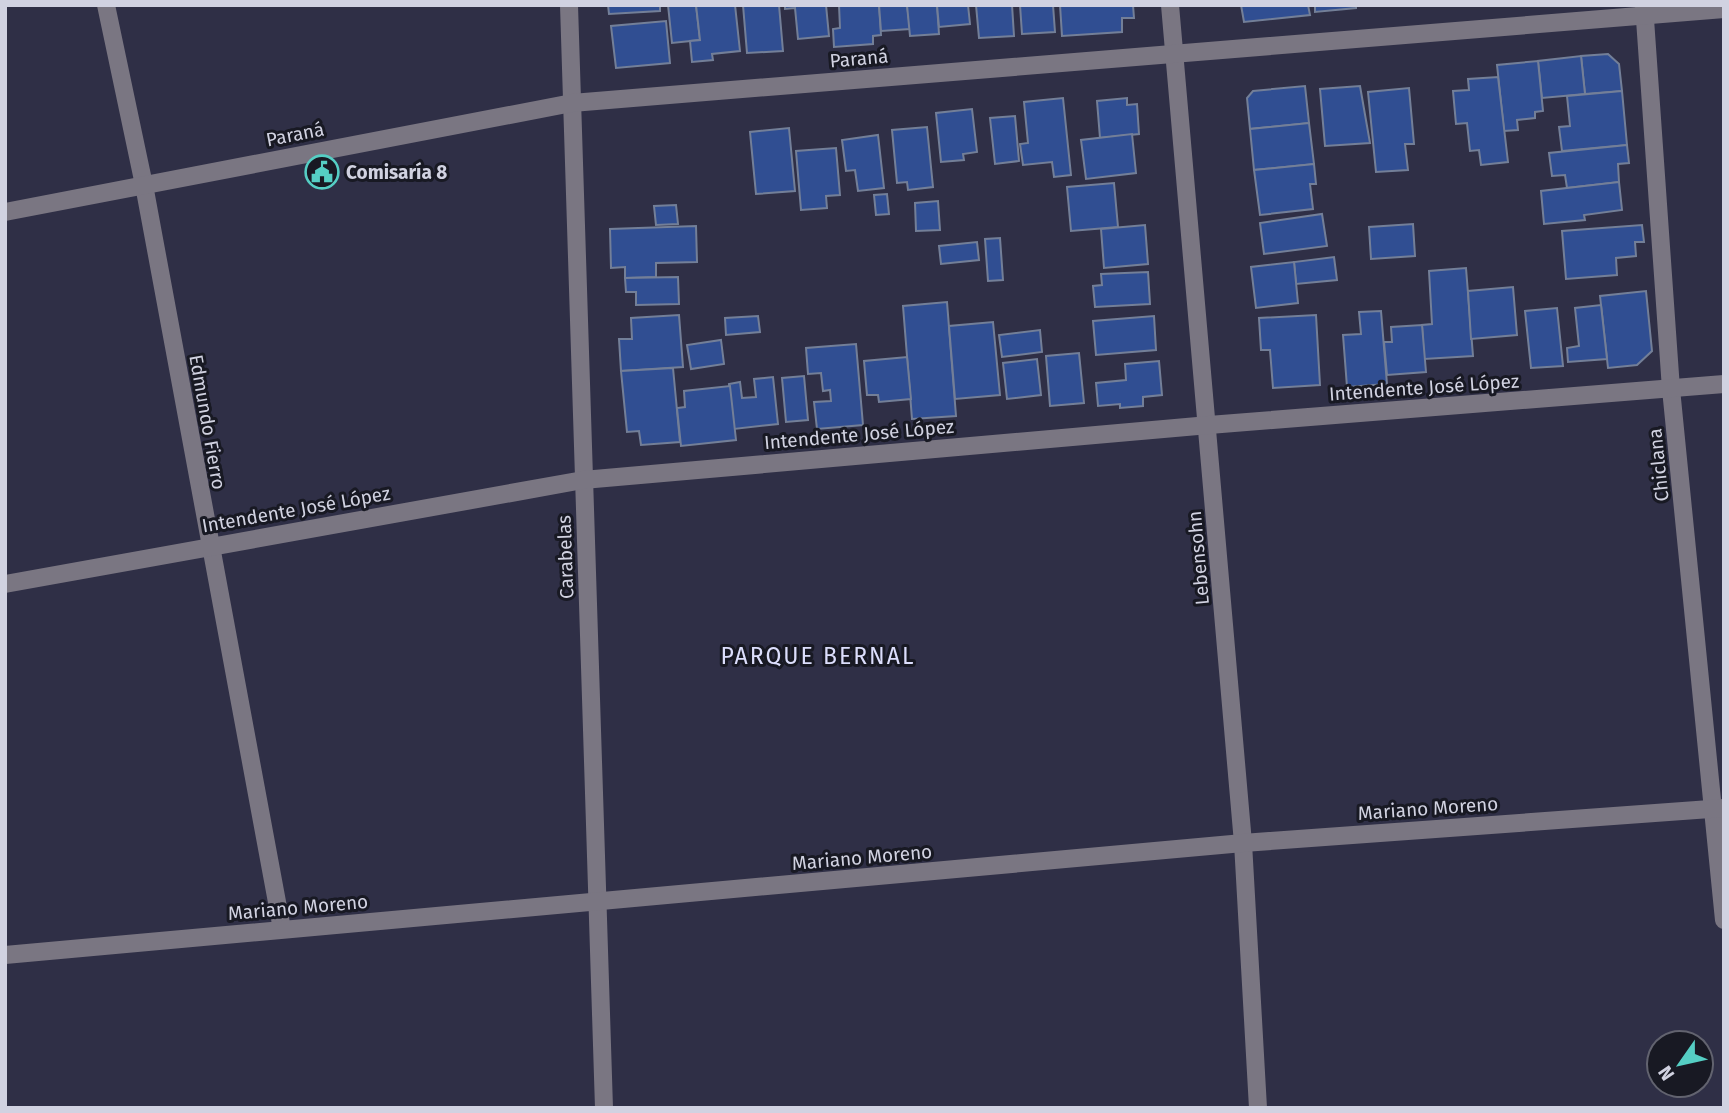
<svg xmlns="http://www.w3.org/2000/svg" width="1729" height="1113" viewBox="0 0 1729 1113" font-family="'Fira Sans',sans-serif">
<rect width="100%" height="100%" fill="#2f2f46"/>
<g fill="#304e92" stroke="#737f98" stroke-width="2">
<path d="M608,5H660V11L609,14Z"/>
<path d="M668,5H696L700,40L672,43Z"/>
<path d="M696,5H735L740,51L712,54L713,60L692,62L690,41L700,40Z"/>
<path d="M743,5H779L783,51L747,53Z"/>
<path d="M785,5H826L829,36L798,39L795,8L785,9Z"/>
<path d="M839,5H879L881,35L873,36V44L834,47L833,29L840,28Z"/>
<path d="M879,5H907L910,29L881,31Z"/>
<path d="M907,5H937L939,34L910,36Z"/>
<path d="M937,5H968L970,24L939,27Z"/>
<path d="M976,5H1012L1014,36L979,38Z"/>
<path d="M1020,5H1053L1055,32L1022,34Z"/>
<path d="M1060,5H1133L1134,18H1122V32L1062,36Z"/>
<path d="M1241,5H1308L1310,15L1244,22Z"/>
<path d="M1315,5H1356V8L1315,12Z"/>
<path d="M666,21L670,63L616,68L611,26Z"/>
<path d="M1608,54L1619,64L1622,91L1585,94L1581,56Z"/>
<path d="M1581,56L1585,94L1542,98L1538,61Z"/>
<path d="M1538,61L1543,111L1535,112V118L1517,120L1518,130L1504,131L1497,65Z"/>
<path d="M1498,77L1508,162L1481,165L1479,150L1470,151L1467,123L1456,124L1453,91L1469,90L1468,79Z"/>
<path d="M1305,86L1309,123L1250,129L1247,98L1253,91Z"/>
<path d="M1360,86L1370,143L1325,146L1320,89Z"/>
<path d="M1409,88L1414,144H1405L1408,170L1376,172L1368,92Z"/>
<path d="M1622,91L1627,145L1562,151L1559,127L1570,126L1567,96Z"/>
<path d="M1063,98L1071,175L1054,177L1052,162L1023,165L1020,144L1028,143L1024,102Z"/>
<path d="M1127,98V105L1137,104L1139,134L1100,138L1097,101Z"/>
<path d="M972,109L977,152L963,154L964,160L941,162L936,113Z"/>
<path d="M1015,116L1019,161L995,164L990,118Z"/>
<path d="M1309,123L1314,164L1254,170L1250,129Z"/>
<path d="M927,127L933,187L908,190L907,182L897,183L892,130Z"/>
<path d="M789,128L795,191L756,194L750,132Z"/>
<path d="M1132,134L1136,173L1086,179L1081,140Z"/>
<path d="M878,135L884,188L858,191L855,170L846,171L842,140Z"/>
<path d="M1627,145L1629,163L1618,164L1619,182L1567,188L1565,175L1552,176L1549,153Z"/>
<path d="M836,148L840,195L826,196L827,208L801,210L796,151Z"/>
<path d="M1314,164L1316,184H1310L1313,209L1260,215L1254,170Z"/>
<path d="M1619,182L1622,210L1584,215L1585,220L1544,224L1541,191Z"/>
<path d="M1114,183L1118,227L1071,231L1067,187Z"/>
<path d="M887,194L889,214L876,215L874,195Z"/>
<path d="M938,201L940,230L916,231L915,203Z"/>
<path d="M676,205L678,224L656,225L654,206Z"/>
<path d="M1322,214L1327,246L1264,254L1260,223Z"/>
<path d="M1413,224L1415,256L1371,259L1369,227Z"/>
<path d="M1145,225L1148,264L1104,268L1101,229Z"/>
<path d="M1642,225L1644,242H1635L1636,256L1616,258L1617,275L1566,279L1562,231Z"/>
<path d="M696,226L697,262L656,263V277L625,278V267L611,268L610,229Z"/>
<path d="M1000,238L1003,280L988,281L985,239Z"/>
<path d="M977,242L979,260L941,264L939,246Z"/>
<path d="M1334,257L1337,280L1296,284L1294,262Z"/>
<path d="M1294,262L1298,303L1256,308L1251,267Z"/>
<path d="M1466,268L1473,356L1424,359L1422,325L1432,324L1429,271Z"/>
<path d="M1148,272L1150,304L1095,307L1093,286L1102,285L1101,274Z"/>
<path d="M678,277L679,304L636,305V292H626L625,278Z"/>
<path d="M1513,287L1517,335L1471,339L1468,291Z"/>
<path d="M1646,291L1652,351L1637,365L1608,368L1600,296Z"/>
<path d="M947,302L956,416L912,419L903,306Z"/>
<path d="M1601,305L1607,359L1568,362L1567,348L1579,346L1575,308Z"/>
<path d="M1557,308L1563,366L1531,368L1525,311Z"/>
<path d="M1381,311L1387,384L1347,387L1343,335L1361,334L1359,312Z"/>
<path d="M679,315L683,367L621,371L619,339H632L631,318Z"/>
<path d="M1316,315L1320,385L1273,388L1270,350H1261L1259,318Z"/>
<path d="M758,316L760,332L726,335L725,318Z"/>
<path d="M1154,316L1156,350L1096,355L1093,321Z"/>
<path d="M993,322L1000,395L955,399L949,326Z"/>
<path d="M1422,325L1426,372L1387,375L1384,342H1392L1391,327Z"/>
<path d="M1040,330L1042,352L1002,357L999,335Z"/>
<path d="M721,340L724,364L691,369L687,345Z"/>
<path d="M856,344L863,425L817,429L814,402L831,401L830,390L823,391L821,373L808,374L806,348Z"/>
<path d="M1079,353L1084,403L1050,406L1046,356Z"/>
<path d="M907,357L911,399L879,402L878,395H867L864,361Z"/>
<path d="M1037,359L1041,395L1007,399L1003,363Z"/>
<path d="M1159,361L1162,395L1143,397V406L1120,408V404L1098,406L1096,383L1126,380L1125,364Z"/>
<path d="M673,368L680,442L641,445L639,431L627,432L621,371Z"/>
<path d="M804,376L808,420L786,422L782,378Z"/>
<path d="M773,377L778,424L734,429L729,384L740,382L742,398L756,397L754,379Z"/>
<path d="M730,386L736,440L681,446L677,408L685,407L684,391Z"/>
</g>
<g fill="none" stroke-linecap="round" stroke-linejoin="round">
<g stroke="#7a7682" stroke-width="18">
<path d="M106,5L144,185L282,929"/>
<path d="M569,5L604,1108"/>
<path d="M1170,5L1243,843L1258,1108"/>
<path d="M1644,5L1671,389L1724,920"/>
<path d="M5,212L572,103L1724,9"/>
<path d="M5,584L583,480L1209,425L1724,384"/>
<path d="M5,955L1243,843L1724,808"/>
</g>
</g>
<defs>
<symbol id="civic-ring" viewBox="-11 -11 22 22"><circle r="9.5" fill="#181923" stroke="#55cec4" stroke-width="1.5"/><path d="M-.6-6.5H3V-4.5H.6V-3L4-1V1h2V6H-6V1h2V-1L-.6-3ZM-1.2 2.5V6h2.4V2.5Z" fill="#55cec4"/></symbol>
</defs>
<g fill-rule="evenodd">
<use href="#civic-ring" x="303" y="153" width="38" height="38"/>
</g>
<g text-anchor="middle" stroke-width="6" stroke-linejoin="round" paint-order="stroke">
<g font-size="19" fill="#d1d2e1" stroke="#181923">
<text transform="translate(859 58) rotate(-5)" y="7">Paraná</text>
<text transform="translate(295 134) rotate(-11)" y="7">Paraná</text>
<text transform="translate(1424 387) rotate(-4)" y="7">Intendente José López</text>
<text transform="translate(208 422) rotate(80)" y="7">Edmundo Fierro</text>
<text transform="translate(859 434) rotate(-5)" y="7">Intendente José López</text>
<text transform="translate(1658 465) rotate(-96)" y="7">Chiclana</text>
<text transform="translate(296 509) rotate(-10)" y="7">Intendente José López</text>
<text transform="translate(565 557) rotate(-92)" y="7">Carabelas</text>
<text transform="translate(1198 558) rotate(-95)" y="7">Lebensohn</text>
<text transform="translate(1428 808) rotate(-4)" y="7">Mariano Moreno</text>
<text transform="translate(862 857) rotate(-5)" y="7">Mariano Moreno</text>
<text transform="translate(298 907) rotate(-5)" y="7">Mariano Moreno</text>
</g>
<g font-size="19" font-weight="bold" fill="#d1d2e1" stroke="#181923" text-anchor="start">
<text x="346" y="179">Comisaría 8</text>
</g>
<g font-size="23" letter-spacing="2" fill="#dcdefc" stroke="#181923">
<text x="818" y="664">PARQUE BERNAL</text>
</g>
</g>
<rect width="1729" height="1113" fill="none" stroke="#d1d2e1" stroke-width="14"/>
<g transform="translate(1680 1064) rotate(236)"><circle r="33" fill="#181923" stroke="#62636f" stroke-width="2"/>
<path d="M0-5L12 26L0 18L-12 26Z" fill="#55cec4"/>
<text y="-10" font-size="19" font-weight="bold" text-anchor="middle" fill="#d1d2e1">N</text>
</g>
</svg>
